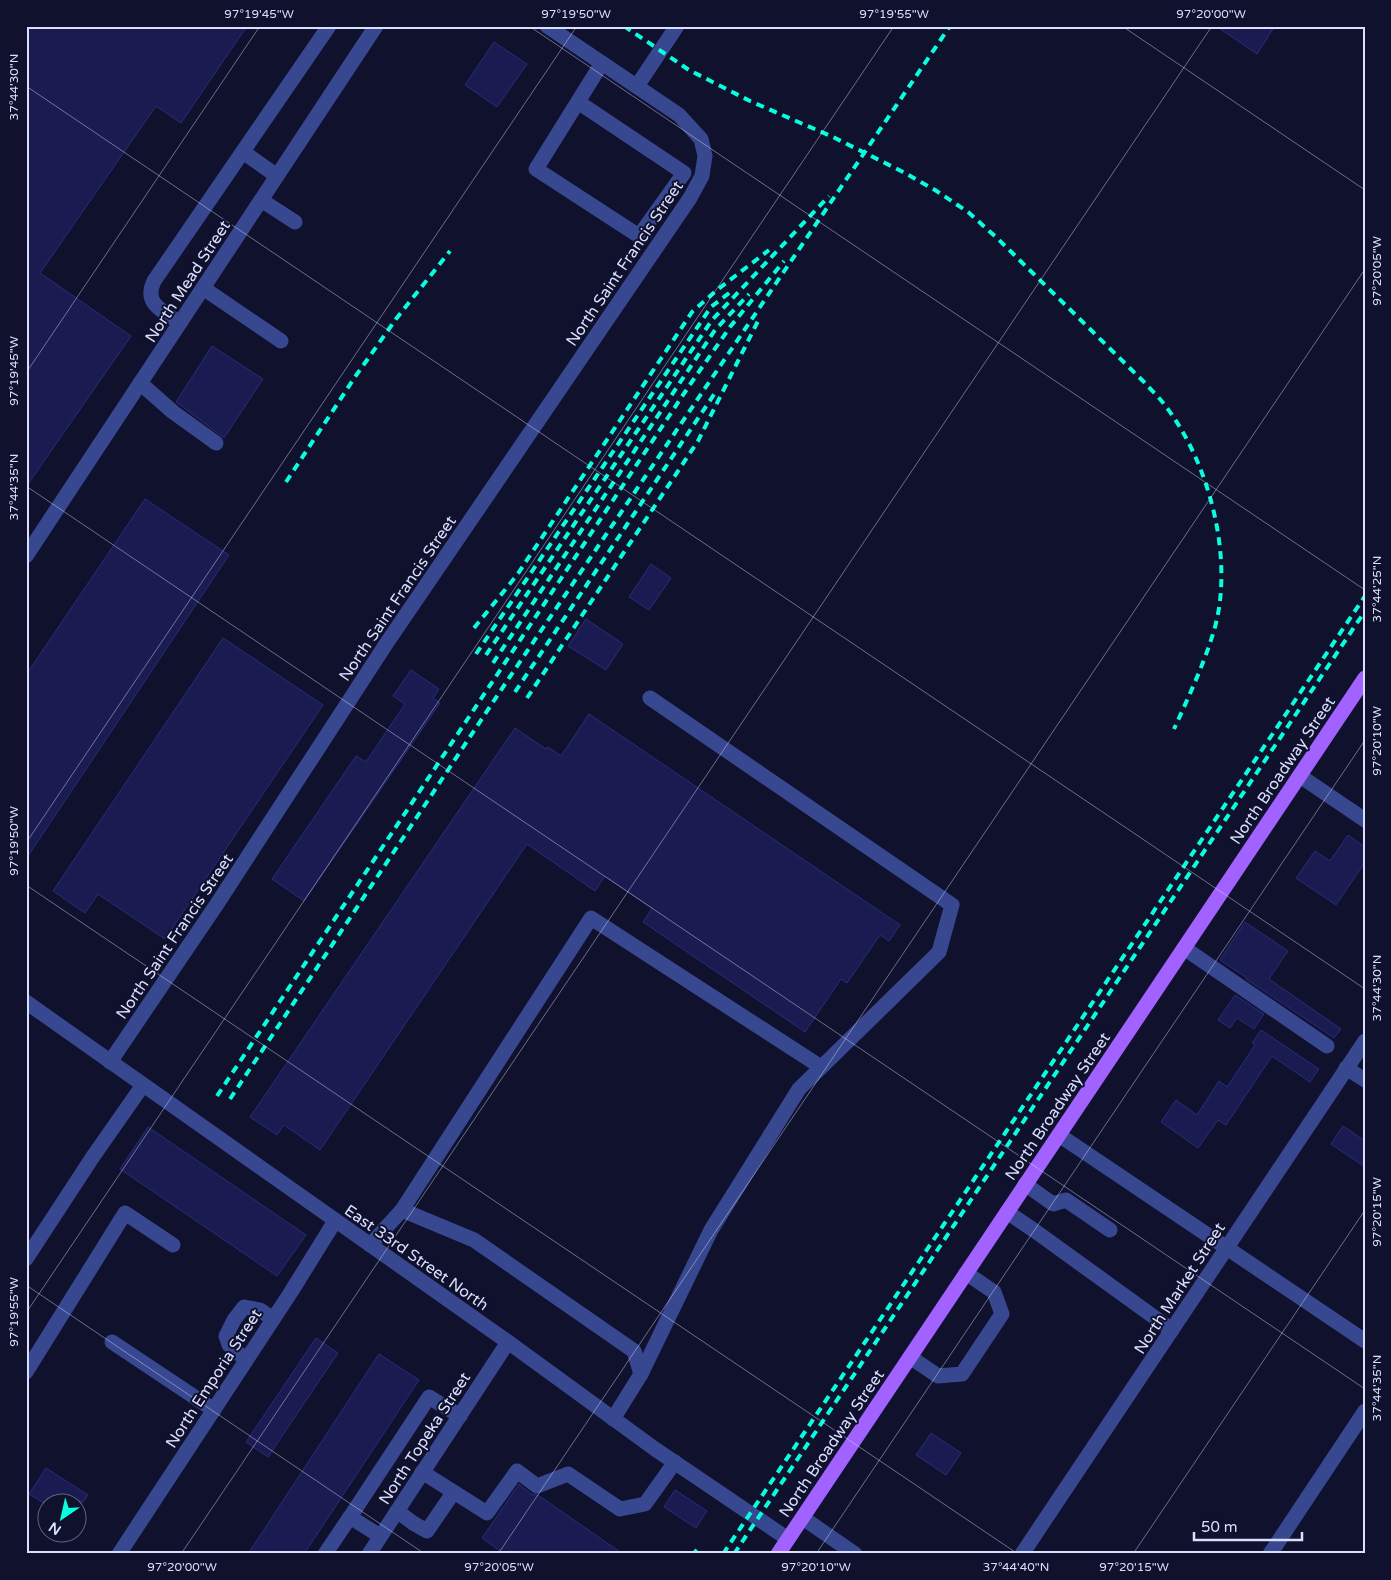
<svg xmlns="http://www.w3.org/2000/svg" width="1391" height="1580" viewBox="0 0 1391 1580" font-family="'Varela Round',sans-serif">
<rect width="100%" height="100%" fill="#0f112d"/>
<g fill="#1a1b50" stroke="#2a2c7d">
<path d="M26,26H247L181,123L156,106L40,273L131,336L26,487Z"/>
<path d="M1216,26H1275L1257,54Z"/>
<path d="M494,42L527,64L497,107L465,85Z"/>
<path d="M212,346L263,379L224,438L176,402Z"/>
<path d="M145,499L229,555L26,859V675Z"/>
<path d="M651,564L671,578L649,610L629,597Z"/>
<path d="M586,619L623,644L606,670L568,646Z"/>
<path d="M223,638L323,705L165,939L98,894L85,913L53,891Z"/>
<path d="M411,670L439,689L433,698L440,703L304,901L272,879L356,756L366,762L405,704L393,696Z"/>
<path d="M589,714L900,925L889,941L880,935L847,983L841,979L805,1032L643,922L652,908L605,876L595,891L527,844L320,1150L284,1125L277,1135L250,1117L515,728L546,749L548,747L561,756Z"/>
<path d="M1348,835L1365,847V862L1336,905L1296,878L1315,851L1330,861Z"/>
<path d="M1245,922L1288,951L1269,979L1341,1029L1334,1038L1246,979L1247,978L1220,960Z"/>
<path d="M1235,995L1264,1014L1254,1029L1237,1018L1230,1028L1218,1020Z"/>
<path d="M1261,1030L1319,1069L1310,1082L1272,1056L1226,1125L1218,1120L1198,1148L1161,1122L1176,1100L1197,1115L1219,1081L1227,1087L1255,1045L1252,1043Z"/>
<path d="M1343,1126L1365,1141V1167L1331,1144Z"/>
<path d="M148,1127L306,1235L277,1276L120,1169Z"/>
<path d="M316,1338L338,1353L268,1457L246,1442Z"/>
<path d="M379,1354L419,1380L304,1554H248Z"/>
<path d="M931,1433L961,1453L946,1475L916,1455Z"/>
<path d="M46,1468L88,1495L83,1502H42L29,1494Z"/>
<path d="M519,1484L531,1494L538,1495L623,1554H504L482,1538Z"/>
<path d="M675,1490L707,1511L696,1528L664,1507Z"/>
</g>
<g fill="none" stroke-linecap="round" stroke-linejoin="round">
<g stroke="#374890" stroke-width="15">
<path d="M637,86L677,26"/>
<path d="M578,102L684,173L639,236L536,169L602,63"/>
<path d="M243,152L277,176"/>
<path d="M261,200L295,222"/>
<path d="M203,288L281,341"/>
<path d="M180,323C163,311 143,304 154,281L329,26"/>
<path d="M140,383L173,412L216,443"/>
<path d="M26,556L376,26"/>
<path d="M1300,776L1365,820"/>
<path d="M1184,948L1327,1046"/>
<path d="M26,1002L508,1342L655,1449L788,1539"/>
<path d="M110,1062L217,904L386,644L690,198L702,176L705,156L701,139L679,115L547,26"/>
<path d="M1346,1068L1365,1080"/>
<path d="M1059,1135L1365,1341"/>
<path d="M1025,1184L1053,1204L1066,1200L1110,1230"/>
<path d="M402,1210L591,918L821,1067"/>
<path d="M1007,1212L1035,1231L1172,1330"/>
<path d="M370,1245L402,1210L474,1240L634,1351L641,1374L613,1419"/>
<path d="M26,1259L92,1158L143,1085"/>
<path d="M112,1342L214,1410"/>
<path d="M910,1357L938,1376L962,1374L1002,1314L994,1292L966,1273"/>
<path d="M246,1360L229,1345L226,1336L234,1320L244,1307L260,1310L273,1319"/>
<path d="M26,1372L125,1213L173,1245"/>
<path d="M641,1374L711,1230L799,1089L939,952L952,905L650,698"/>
<path d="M422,1472L487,1513L517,1471L537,1486L568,1474L620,1509L645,1504L675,1462"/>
<path d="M397,1511L413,1523L427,1531L453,1493"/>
<path d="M803,1518L855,1554"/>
<path d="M380,1536L350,1517L429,1397L460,1416"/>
<path d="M119,1554L291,1292L335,1221"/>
<path d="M325,1554L350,1517"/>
<path d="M369,1554L508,1342"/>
<path d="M1022,1554L1365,1041"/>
<path d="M1270,1554L1365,1411"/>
</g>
<path stroke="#a162ff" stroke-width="15" d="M778,1554L1365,678"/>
<g stroke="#07ffdf" stroke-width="4" stroke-dasharray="8 6" stroke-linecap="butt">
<path d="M624,26L689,70L750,101L833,137L903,172L935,190L968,212L997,238L1144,382C1150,389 1158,396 1164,404C1209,461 1234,557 1215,627C1205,662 1189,696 1174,729"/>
<path d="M286,482L355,377L396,319L450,251"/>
<path d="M474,628L517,575L692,312L717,290L769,250"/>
<path d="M476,654L711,307L733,290"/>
<path d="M486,655L712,320L829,196"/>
<path d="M493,663L715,330L749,294"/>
<path d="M515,692L717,390"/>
<path d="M527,698L698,441L759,319"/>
<path d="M217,1096L689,386L730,327L784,261"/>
<path d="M230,1099L507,681L950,26"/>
<path d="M693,1554L697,1550"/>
<path d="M723,1554L1365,596"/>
<path d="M734,1554L1365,611"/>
</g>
</g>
<path fill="none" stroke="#dbdfff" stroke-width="1" stroke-opacity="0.45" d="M529,26L1365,590M1122,26L1365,190M26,86L1365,989M26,373L260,26M26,486L1365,1389M26,843L577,26M26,885L1018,1554M26,1285L425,1554M26,1313L894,26M181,1554L1212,26M498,1554L1365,269M816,1554L1365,740M1133,1554L1365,1210"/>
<g text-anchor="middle" stroke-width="4" stroke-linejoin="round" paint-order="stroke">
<g font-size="16" fill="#dbdfff" stroke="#0f112d">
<text transform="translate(624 263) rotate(-56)" y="6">North Saint Francis Street</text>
<text transform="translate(187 281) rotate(-57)" y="6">North Mead Street</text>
<text transform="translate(397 598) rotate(-56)" y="6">North Saint Francis Street</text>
<text transform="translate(1282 770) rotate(-56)" y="6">North Broadway Street</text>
<text transform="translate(174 936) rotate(-56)" y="6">North Saint Francis Street</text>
<text transform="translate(1057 1106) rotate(-56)" y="6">North Broadway Street</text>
<text transform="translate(417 1257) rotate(35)" y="6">East 33rd Street North</text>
<text transform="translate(1179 1288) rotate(-57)" y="6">North Market Street</text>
<text transform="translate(213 1378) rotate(-57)" y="6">North Emporia Street</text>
<text transform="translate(424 1438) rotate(-57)" y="6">North Topeka Street</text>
<text transform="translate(831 1443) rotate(-56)" y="6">North Broadway Street</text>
</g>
</g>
<rect width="1391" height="1580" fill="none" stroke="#0f112d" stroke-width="55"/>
<g transform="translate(62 1518) rotate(214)"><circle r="24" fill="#0f112d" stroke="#616381"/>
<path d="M0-4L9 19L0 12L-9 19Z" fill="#07ffdf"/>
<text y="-8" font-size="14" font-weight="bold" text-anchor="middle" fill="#dbdfff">N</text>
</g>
<path d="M1194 1532v8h108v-8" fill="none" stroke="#dbdfff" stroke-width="2.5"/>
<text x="1201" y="1532" font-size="15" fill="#dbdfff" stroke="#0f112d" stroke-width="4" paint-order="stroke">50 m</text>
<rect x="28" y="28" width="1336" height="1524" fill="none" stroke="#dbdfff" stroke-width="2"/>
<g font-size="12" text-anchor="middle" fill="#dbdfff">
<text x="259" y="18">97°19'45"W</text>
<text x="576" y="18">97°19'50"W</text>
<text x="894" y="18">97°19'55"W</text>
<text x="1211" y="18">97°20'00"W</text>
<text transform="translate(14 87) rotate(-90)" y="4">37°44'30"N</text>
<text transform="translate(1377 271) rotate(-90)" y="4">97°20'05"W</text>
<text transform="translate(14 371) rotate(-90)" y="4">97°19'45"W</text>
<text transform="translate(14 487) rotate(-90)" y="4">37°44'35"N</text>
<text transform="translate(1377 589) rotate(-90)" y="4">37°44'25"N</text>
<text transform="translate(1377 741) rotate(-90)" y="4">97°20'10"W</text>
<text transform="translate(14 841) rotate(-90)" y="4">97°19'50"W</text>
<text transform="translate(1377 988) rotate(-90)" y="4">37°44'30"N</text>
<text transform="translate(1377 1212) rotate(-90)" y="4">97°20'15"W</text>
<text transform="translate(14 1312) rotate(-90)" y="4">97°19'55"W</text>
<text transform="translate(1377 1388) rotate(-90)" y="4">37°44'35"N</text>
<text x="182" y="1571">97°20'00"W</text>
<text x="499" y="1571">97°20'05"W</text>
<text x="816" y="1571">97°20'10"W</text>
<text x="1016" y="1571">37°44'40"N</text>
<text x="1134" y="1571">97°20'15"W</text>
</g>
</svg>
